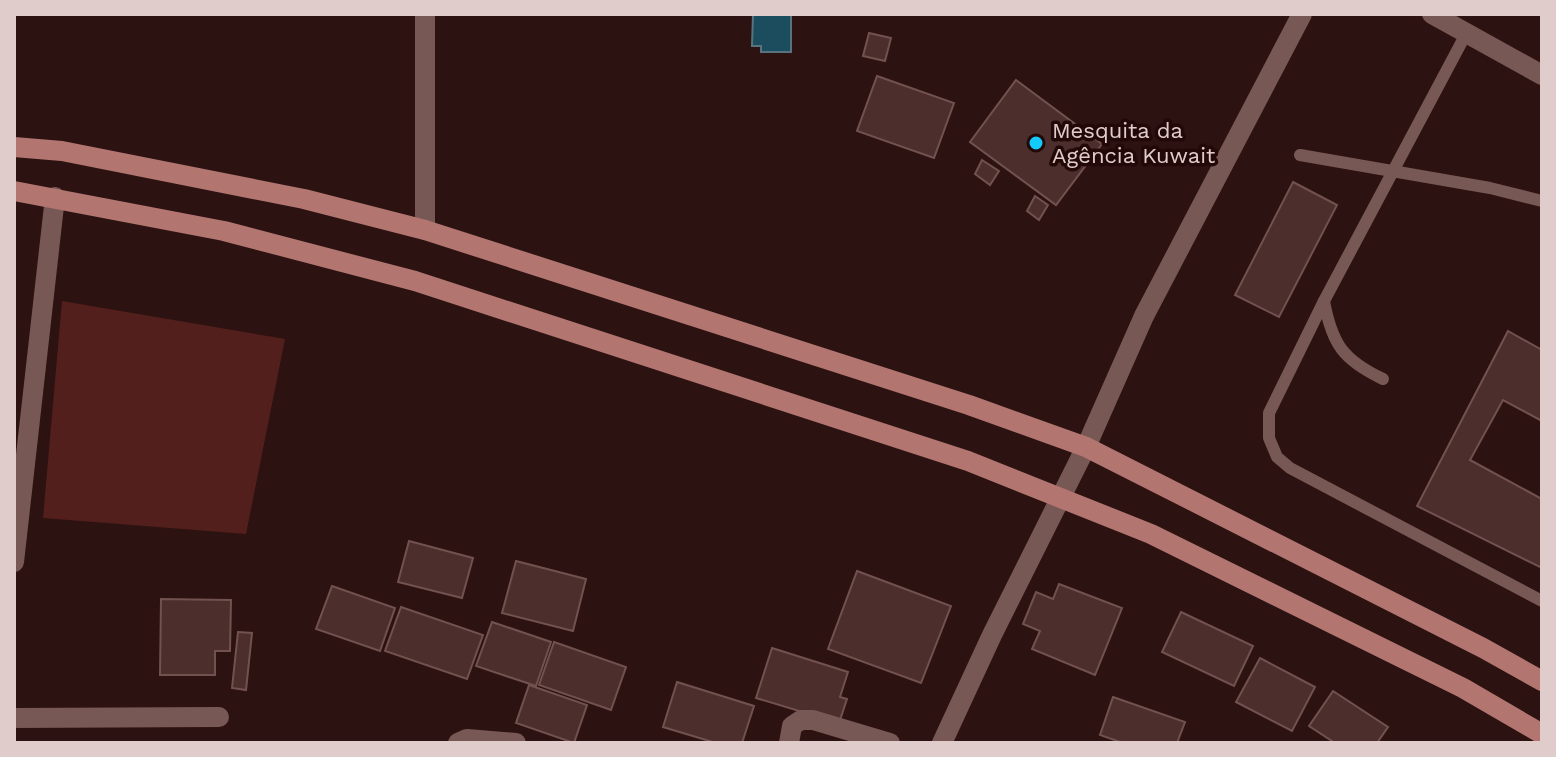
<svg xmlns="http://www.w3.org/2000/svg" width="1556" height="757" viewBox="0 0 1556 757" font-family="'Work Sans',sans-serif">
<rect width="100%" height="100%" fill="#2c1211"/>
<path fill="#521f1d" d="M62,301L285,339L246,534L43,518Z"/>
<path fill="#1b4d5e" stroke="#56737f" stroke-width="2" d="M753,14L791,15V52H761V46H752Z"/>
<g fill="#4c2f2d" stroke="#72524f" stroke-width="2">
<path d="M869,33L891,38L885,61L863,56Z"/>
<path d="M877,76L954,103L934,158L857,131Z"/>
<path d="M1016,80L1102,144L1056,205L970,142Z"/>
<path d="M982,160L999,171L990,185L975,174Z"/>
<path d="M1293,182L1337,205L1279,317L1235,295Z"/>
<path d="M1035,196L1048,205L1039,220L1027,211Z"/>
<path d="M1508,331L1542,350V421L1503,400L1470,460L1542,499V568L1417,506Z"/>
<path d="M409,541L473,558L462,598L398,582Z"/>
<path d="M516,561L586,579L573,631L502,613Z"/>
<path d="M857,571L951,606L921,683L828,649Z"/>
<path d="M1059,584L1122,608L1095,675L1032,649L1040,631L1023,624L1036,592L1053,599Z"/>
<path d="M332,586L395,608L380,651L316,629Z"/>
<path d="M161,599L231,600L230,651H215V675H160Z"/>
<path d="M401,607L483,635L467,679L385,651Z"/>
<path d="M1181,612L1253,646L1234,686L1162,652Z"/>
<path d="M492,622L551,642L536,686L476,666Z"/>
<path d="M238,632L252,633L246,690L232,688Z"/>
<path d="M554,642L626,667L611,710L539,685Z"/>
<path d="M772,648L848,672L840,697L847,699L839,723L756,698Z"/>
<path d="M1260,658L1315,687L1292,731L1236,702Z"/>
<path d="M677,682L754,706L742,743H716L663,727Z"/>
<path d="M529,685L587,705L574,743L516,723Z"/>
<path d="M1333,691L1388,727L1377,743H1335L1309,726Z"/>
<path d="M1113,697L1185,722L1177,743H1123L1100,735Z"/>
</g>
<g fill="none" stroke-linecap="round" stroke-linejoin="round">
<g stroke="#785855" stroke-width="12">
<path d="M1467,32L1324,301L1269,413V438L1277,457L1290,468L1542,601"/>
<path d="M1300,155L1490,188L1542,201"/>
<path d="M1324,301C1332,344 1343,360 1383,379"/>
</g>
<g stroke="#785855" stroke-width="20">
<path d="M1432,14L1542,75"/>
<path d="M425,230V14"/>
<path d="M14,562L55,197"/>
<path d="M14,718L219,717"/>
<path d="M458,743L467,739L516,743"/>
<path d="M789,743L792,726L801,720H813L890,743"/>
<path d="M942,743L992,635L1086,447L1144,316L1302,14"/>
</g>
<g stroke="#b27570" stroke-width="20">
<path d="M14,147L62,151L304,199L425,230L969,405L1086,447L1483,648L1542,681"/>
<path d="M14,191L224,231L415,281L968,461L1151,534L1463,688L1542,734"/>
</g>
</g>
<circle fill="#13cafb" stroke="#220908" stroke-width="3" cx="1036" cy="143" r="8"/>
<g text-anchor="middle" stroke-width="7" stroke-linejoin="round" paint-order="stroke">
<g font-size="22" fill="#e0cdcb" stroke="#220908" text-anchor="start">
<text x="1052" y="138">Mesquita da<tspan x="1052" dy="25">Agência Kuwait</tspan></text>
</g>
</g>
<rect width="1556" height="757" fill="none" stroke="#e0cdcb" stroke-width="32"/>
</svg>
